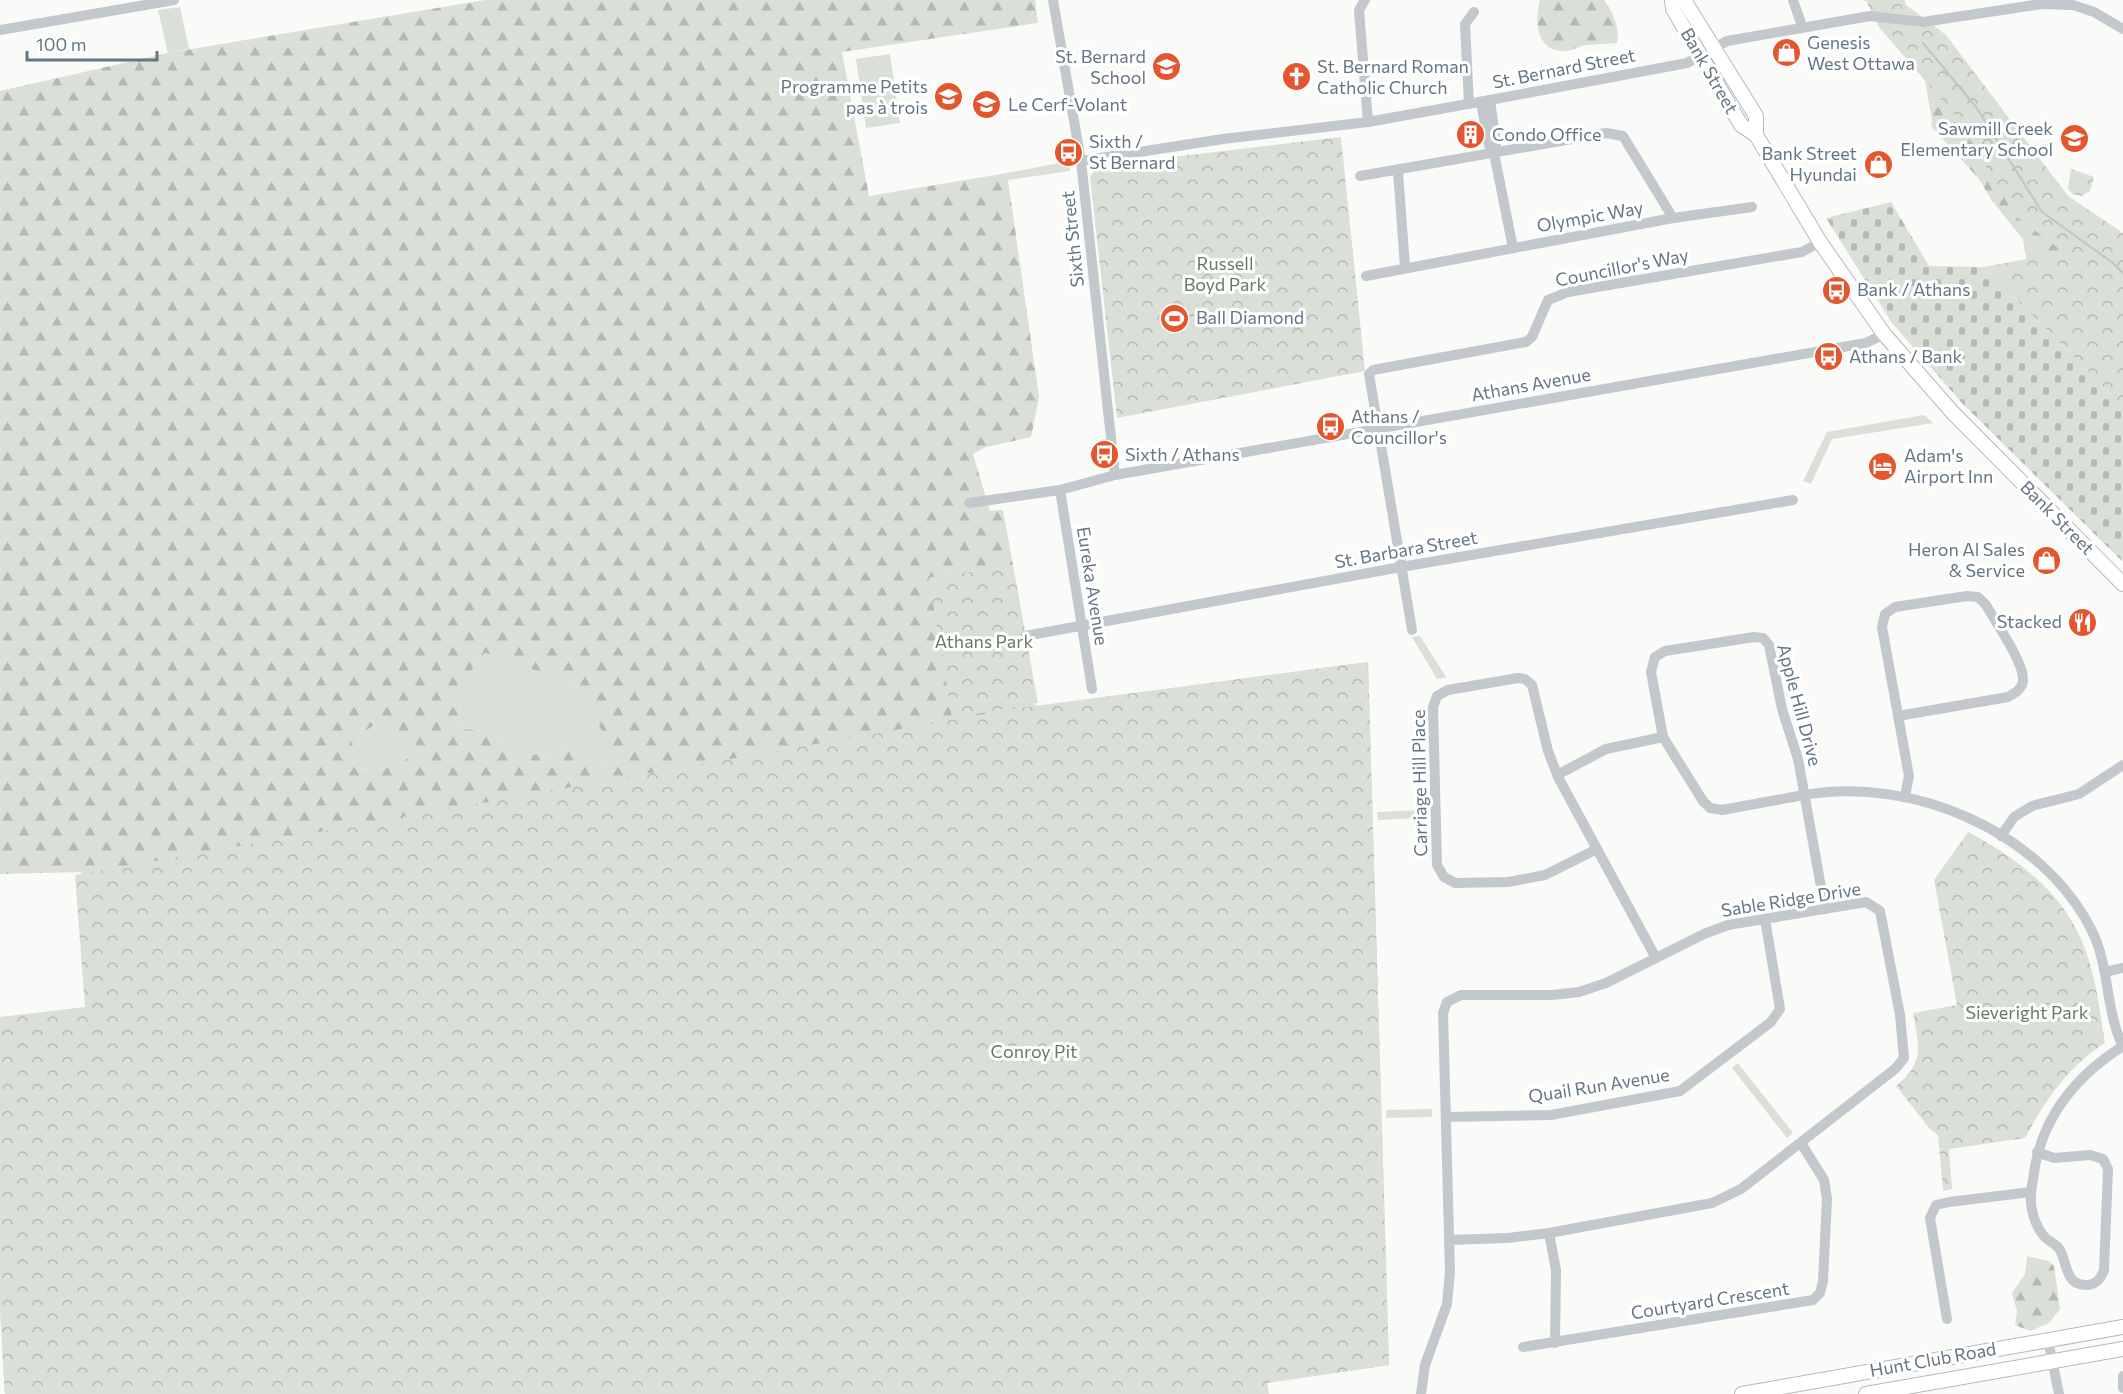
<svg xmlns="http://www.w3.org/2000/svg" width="2123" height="1394" viewBox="0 0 2123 1394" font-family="Commissioner,sans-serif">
<defs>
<pattern id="forest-firs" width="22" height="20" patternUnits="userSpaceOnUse" patternTransform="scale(1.5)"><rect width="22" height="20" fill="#dadfd7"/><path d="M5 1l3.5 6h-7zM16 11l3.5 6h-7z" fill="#b4b9b4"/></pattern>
<pattern id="cemetery-stones" width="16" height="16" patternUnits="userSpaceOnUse" patternTransform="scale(1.5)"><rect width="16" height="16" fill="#dadfd7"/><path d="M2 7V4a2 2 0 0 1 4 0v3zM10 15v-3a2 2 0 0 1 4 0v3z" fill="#b4b9b4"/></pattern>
<pattern id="park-crowns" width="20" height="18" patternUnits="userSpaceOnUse" patternTransform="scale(1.5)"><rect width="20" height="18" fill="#dadfd7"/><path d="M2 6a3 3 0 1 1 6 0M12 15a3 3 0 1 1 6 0" fill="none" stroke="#b4b9b4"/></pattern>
</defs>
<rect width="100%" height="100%" fill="#fafaf8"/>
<g fill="#dadfd7">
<path d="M180,7L189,49L168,53L158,10Z"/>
<path d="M890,54L900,123L866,128L856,59Z"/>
<path d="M1070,161V171L1008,180L1007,173Z"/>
<path d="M1924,415L1933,423L1832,439L1811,484L1803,481L1827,432Z"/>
<path d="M1420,636L1446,677L1437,679L1412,637Z"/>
<path d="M486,653L576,685L602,731L612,762L594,763L568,749C521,766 519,744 480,731C472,729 464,730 457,727L464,686L478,657Z"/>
<path d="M373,726L415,743L419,748L418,754L392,766L360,769L351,740Z"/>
<path d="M1423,810V818L1378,820L1377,812Z"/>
<path d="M1738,1063L1793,1133L1787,1138L1732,1068Z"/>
<path d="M1432,1109V1117L1386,1118V1110Z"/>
</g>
<g fill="url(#forest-firs)" fill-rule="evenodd">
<path d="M485,0H1035L1038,23L842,52L869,196L1007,173L1039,397L1031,437L986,447L973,454L990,511L1003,510L1013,565L929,578L946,676L1039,706L1368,662L1389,1365L1267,1383L1269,1394H5L2,1346L92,1017L81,872L0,874V91L168,53ZM486,653L576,685L602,731L611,762L594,763L568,749C522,766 519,744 480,731C472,729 464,730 457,727L464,686L478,657ZM373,726L415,743L419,749L418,754L392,766L361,769L351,740Z"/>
<path d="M1540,0H1604C1612,10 1621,30 1617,43C1607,44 1595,44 1585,45C1577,47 1570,52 1562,51C1535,49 1535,20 1540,0Z"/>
<path d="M1924,75L2070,209L2115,239L2027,264L2023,239L1992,201L1979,179L1931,126L1932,120Z"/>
<path d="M2027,1256L2048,1261L2054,1266L2060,1309L2049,1323L2030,1331L2015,1325L2017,1311L2012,1293L2025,1274Z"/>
</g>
<path fill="url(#cemetery-stones)" d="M1891,202L1929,266L1984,267L2123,406V562L1962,403L1892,323L1826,218Z"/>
<g fill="url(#park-crowns)">
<path d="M1861,0H1904L1906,5L1946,35L2068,196L2123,233V406L1984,267L2064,252L2015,216L1958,119L1879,27L1866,1Z"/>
<path d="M1341,137L1365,371L1117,418L1090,177L1097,166Z"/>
<path d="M2071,169L2094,177L2090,191L2082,196L2073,194L2068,189Z"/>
<path d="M1013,565L1038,703L952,718L929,578Z"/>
<path d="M1368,662L1389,1365L1267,1383L1269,1394H5L0,1312V1017L85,1007L75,875L1013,709Z"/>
<path d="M1968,832C2021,860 2070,898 2088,958C2097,985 2100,1015 2105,1043C2068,1067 2046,1099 2025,1138L1949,1149L1952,1189L1943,1191L1938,1135L1930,1129L1896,1086C1925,1063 1919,1046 1913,1013L1957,1005L1934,880Z"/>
</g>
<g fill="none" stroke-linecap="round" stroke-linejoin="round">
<path stroke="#bbc7cb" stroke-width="2" d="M1923,43L1976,107L2042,212L2113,263L2123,273"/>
<defs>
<g id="major">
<path d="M1672,0L1673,9L1741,125L1756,135L1820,242L1884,334L1953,413L2123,584"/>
<path d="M1684,0L1756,116V135"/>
<path d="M1742,1394L2123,1327"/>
<path d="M1866,1394L2123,1349"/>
</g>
</defs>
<use href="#major" stroke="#b5babe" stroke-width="16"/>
<g stroke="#c3c8cc" stroke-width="10">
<path d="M1053,0L1081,161L1115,475"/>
<path d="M1365,0L1359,10L1368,122"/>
<path d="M1793,0L1802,26"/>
<path d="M0,30L174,0"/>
<path d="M1481,102L1489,145L1494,153L1496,144L1490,100"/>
<path d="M1469,104L1465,24L1474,12"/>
<path d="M1494,153L1513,248"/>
<path d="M1081,161L1223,139L1368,122L1490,100L1687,63L1727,41L1870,16L1923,22L2041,4L2073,5L2094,12L2123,29"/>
<path d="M1398,171L1405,267"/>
<path d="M1360,176L1606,133L1623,136L1673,218"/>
<path d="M1366,276L1673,218L1752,207"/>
<path d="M1060,490L1092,689"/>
<path d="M969,503L1060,490L1115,475L1866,343L1884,334"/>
<path d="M1412,630L1369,374L1373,370L1526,342L1532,337L1548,300L1568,292L1802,252L1820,242"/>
<path d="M1025,636L1401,567L1793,500"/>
<path d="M1898,716L2008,697C2015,693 2022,689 2023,681C2025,664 1995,621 1986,605L1978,597L1967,596L1895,607L1885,614L1882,627L1909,776L1905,796"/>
<path d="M1557,775L1606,749L1663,737"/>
<path d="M2001,836L2014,817L2032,806L2079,794L2123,765"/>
<path d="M1597,849L1545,875L1508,882L1455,883L1444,877L1437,865L1433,707L1437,696L1448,690L1518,678L1525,679L1532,685L1548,751L1558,777L1656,958"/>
<path d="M1825,909L1798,759L1782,709L1769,645L1763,638L1754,637L1665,651L1655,657L1651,672L1663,737L1703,801L1710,808L1722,810L1804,795C1912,776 2042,831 2092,931C2110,967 2105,1011 2123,1046"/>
<path d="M2105,972L2123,968"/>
<path d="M1446,1117L1551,1115L1680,1091L1771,1022L1780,1009L1765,919"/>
<path d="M2037,1152L2054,1158L2090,1155L2103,1159L2108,1169L2104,1270C2101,1278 2097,1284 2088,1285C2065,1286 2068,1265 2060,1250C2056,1243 2047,1241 2043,1235C2038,1229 2033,1217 2032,1210C2029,1198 2032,1185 2034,1173C2042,1117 2076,1076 2123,1046"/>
<path d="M1549,1233L1556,1270L1555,1343"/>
<path d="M1947,1319L1930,1218L1936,1205L1949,1202L2031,1192"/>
<path d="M2048,1340L2059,1394"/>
<path d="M1523,1347L1813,1300L1820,1293L1823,1281L1827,1199L1824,1180L1801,1143"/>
<path d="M2123,1376V1388"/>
<path d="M1421,1394L1425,1365L1447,1304L1450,1272L1443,1013L1447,1002L1461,995H1552L1579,992L1606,983L1704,934L1728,925L1866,902L1880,911L1900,1015L1904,1058L1895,1069L1741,1189L1712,1203L1549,1233L1508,1238L1449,1240"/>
</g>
<use href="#major" stroke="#fff" stroke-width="14"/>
</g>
<defs>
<symbol id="shop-disc" viewBox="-11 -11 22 22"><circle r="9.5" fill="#e4572e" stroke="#fff"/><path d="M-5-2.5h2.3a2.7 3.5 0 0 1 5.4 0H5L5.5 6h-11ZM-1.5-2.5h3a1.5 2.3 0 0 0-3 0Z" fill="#fff"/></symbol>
<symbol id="school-disc" viewBox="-11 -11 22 22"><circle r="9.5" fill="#e4572e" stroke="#fff"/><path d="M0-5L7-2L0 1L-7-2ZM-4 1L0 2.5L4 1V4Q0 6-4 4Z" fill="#fff"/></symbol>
<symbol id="church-disc" viewBox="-11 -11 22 22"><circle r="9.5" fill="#e4572e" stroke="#fff"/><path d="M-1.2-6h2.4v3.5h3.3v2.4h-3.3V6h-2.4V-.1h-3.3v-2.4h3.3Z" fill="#fff"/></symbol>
<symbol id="building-disc" viewBox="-11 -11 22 22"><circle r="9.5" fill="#e4572e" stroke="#fff"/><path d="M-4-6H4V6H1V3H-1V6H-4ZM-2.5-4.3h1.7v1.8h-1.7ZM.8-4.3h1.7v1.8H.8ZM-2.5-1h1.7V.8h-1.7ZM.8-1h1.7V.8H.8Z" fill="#fff"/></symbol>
<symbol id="bus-disc" viewBox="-11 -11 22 22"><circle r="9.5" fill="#e4572e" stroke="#fff"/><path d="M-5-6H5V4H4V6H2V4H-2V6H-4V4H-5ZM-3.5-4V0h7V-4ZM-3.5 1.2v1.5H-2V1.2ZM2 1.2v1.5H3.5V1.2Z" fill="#fff"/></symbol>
<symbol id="stadium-disc" viewBox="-11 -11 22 22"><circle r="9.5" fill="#e4572e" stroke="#fff"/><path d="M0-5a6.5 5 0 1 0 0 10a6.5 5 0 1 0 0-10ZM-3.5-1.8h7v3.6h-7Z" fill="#fff"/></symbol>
<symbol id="hotel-disc" viewBox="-11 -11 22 22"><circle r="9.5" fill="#e4572e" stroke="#fff"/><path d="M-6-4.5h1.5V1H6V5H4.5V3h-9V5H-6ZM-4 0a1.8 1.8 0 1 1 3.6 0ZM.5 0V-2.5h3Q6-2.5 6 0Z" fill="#fff"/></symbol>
<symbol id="restaurant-disc" viewBox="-11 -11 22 22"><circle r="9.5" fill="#e4572e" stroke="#fff"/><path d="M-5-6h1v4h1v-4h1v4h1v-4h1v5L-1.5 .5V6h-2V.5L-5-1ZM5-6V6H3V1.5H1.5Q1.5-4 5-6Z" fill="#fff"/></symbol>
</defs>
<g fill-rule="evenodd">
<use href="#shop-disc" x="1770" y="36" width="33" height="33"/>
<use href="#school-disc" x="1150" y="50" width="33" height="33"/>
<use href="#church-disc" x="1280" y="60" width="33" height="33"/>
<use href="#school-disc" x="932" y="80" width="33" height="33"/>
<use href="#school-disc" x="970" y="88" width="33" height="33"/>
<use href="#building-disc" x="1454" y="118" width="33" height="33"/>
<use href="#school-disc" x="2058" y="122" width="33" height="33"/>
<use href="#bus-disc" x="1052" y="136" width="33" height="33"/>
<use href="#shop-disc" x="1862" y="148" width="33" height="33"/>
<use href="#bus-disc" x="1820" y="274" width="33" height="33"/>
<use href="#stadium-disc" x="1158" y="302" width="33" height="33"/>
<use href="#bus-disc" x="1812" y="340" width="33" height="33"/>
<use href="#bus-disc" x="1314" y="410" width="33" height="33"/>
<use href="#bus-disc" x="1088" y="438" width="33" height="33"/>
<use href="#hotel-disc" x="1866" y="450" width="33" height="33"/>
<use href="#shop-disc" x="2030" y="544" width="33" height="33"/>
<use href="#restaurant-disc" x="2066" y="606" width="33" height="33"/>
</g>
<g text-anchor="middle" stroke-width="6" stroke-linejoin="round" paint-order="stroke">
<g font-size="18" fill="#657683" stroke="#fff" text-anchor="start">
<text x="1807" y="49">Genesis<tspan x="1807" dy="21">West Ottawa</tspan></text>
<text x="1146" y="63" text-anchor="end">St. Bernard<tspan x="1146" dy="21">School</tspan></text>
<text x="1317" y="73">St. Bernard Roman<tspan x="1317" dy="21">Catholic Church</tspan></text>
<text x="928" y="93" text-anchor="end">Programme Petits<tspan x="928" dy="21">pas à trois</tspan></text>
<text x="1008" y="111">Le Cerf-Volant</text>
<text x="2053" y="135" text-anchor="end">Sawmill Creek<tspan x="2053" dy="21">Elementary School</tspan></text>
<text x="1492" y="141">Condo Office</text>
<text x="1089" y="148">Sixth /<tspan x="1089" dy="21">St Bernard</tspan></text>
<text x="1857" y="160" text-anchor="end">Bank Street<tspan x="1857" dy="21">Hyundai</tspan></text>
<text x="1857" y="296">Bank / Athans</text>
<text x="1196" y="324">Ball Diamond</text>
<text x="1849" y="363">Athans / Bank</text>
<text x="1351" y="423">Athans /<tspan x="1351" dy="21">Councillor's</tspan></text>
<text x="1125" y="461">Sixth / Athans</text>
<text x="1904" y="462">Adam's<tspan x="1904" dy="21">Airport Inn</tspan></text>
<text x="2025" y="556" text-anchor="end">Heron Al Sales<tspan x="2025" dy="21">&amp; Service</tspan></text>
<text x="2062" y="628" text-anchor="end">Stacked</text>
</g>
<g font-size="18" fill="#657683" stroke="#fff">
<text transform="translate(1564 69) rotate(-11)" y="6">St. Bernard Street</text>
<text transform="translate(1709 71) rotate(60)" y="6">Bank Street</text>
<text transform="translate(1590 217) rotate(-10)" y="6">Olympic Way</text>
<text transform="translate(1073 239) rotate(-96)" y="6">Sixth Street</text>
<text transform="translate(1622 268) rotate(-11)" y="6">Councillor's Way</text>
<text transform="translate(1531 385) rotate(-10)" y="6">Athans Avenue</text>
<text transform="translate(2057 518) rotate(45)" y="6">Bank Street</text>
<text transform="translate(1406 550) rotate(-10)" y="6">St. Barbara Street</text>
<text transform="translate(1092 586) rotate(81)" y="6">Eureka Avenue</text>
<text transform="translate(1799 705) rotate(75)" y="6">Apple Hill Drive</text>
<text transform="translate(1420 783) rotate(-91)" y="6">Carriage Hill Place</text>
<text transform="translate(1791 900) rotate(-9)" y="6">Sable Ridge Drive</text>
<text transform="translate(1599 1086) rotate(-9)" y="6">Quail Run Avenue</text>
<text transform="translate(1710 1301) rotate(-9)" y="6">Courtyard Crescent</text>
<text transform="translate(1933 1360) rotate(-10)" y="6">Hunt Club Road</text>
</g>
<g font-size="18" fill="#687a64" stroke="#fff">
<text x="1225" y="270">Russell<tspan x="1225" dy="21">Boyd Park</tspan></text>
<text x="984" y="648">Athans Park</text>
<text x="2027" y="1019">Sieveright Park</text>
<text x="1034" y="1058">Conroy Pit</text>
</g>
</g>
<path d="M27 51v9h130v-9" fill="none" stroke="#657683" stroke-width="3"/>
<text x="36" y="51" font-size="18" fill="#657683" stroke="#ffffff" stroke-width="4.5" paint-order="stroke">100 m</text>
</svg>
